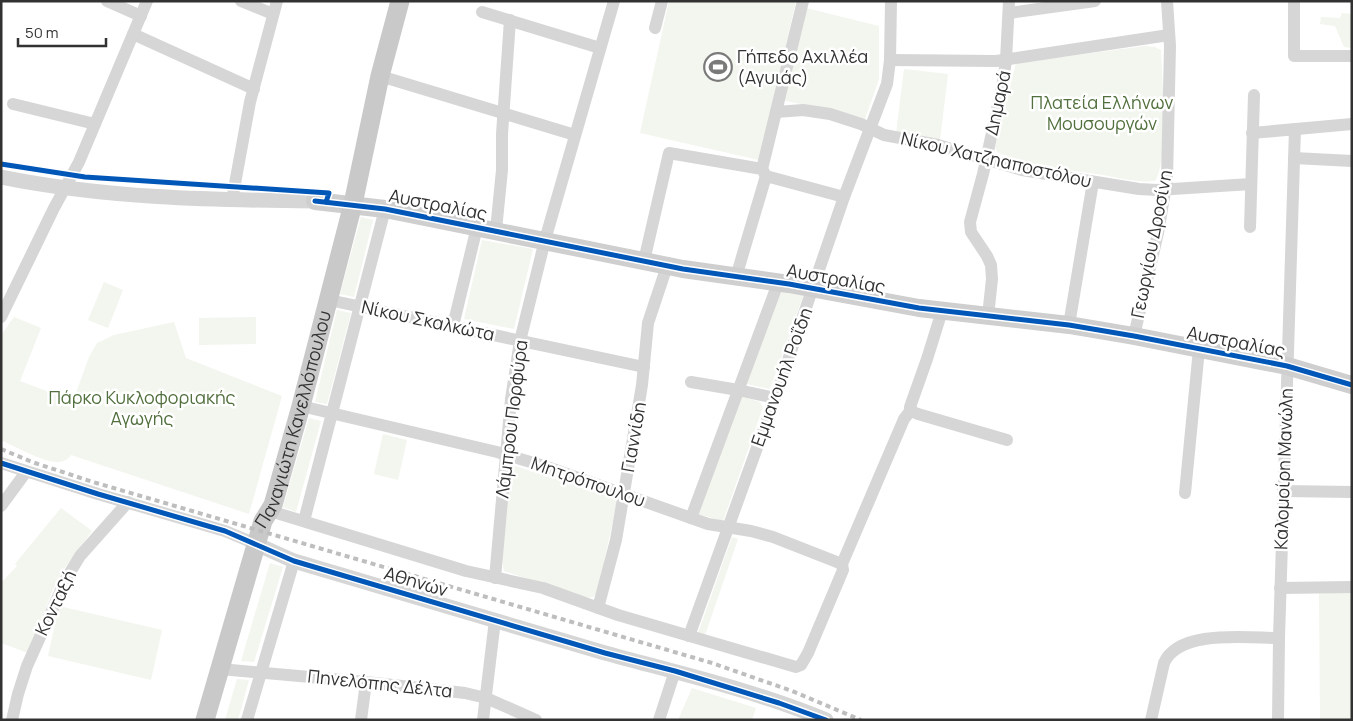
<svg xmlns="http://www.w3.org/2000/svg" width="1353" height="721" viewBox="0 0 1353 721" font-family="Manrope,sans-serif">
<rect width="100%" height="100%" fill="#fff"/>
<g fill="#f2f6ee">
<path d="M669,1H796L759,160L640,133Z"/>
<path d="M806,8L879,26V79L865,119L783,100Z"/>
<path d="M1342,13L1352,14V48L1344,47L1335,26L1320,24L1321,17L1340,18Z"/>
<path d="M1145,46L1155,47L1161,50C1162,79 1169,159 1155,181C1136,183 1116,177 1097,174C1064,169 1028,166 997,152L995,147L1016,63Z"/>
<path d="M904,69L948,74L940,140L896,134Z"/>
<path d="M361,217L373,220L354,297L340,294Z"/>
<path d="M482,240L533,249L514,329L464,319Z"/>
<path d="M104,282L123,290L108,328L88,320Z"/>
<path d="M780,290L804,294L770,389L747,384Z"/>
<path d="M337,310L351,313L327,404L315,402Z"/>
<path d="M14,317L41,328L20,381L73,401L89,357L97,343L114,335L174,322L186,358L282,396L249,514L71,455C68,459 64,462 58,462C45,463 14,446 1,440V335Z"/>
<path d="M256,317V344L199,345V318Z"/>
<path d="M741,396L760,402L763,407L723,521L698,514Z"/>
<path d="M309,418L321,421L296,512L283,507Z"/>
<path d="M383,434L407,440L398,480L374,474Z"/>
<path d="M512,465L610,496L616,499V506L604,562L596,594L593,597L584,598L504,571L502,559L510,467Z"/>
<path d="M61,508L92,531L63,570L52,592L28,653L1,643V583L17,566L15,564Z"/>
<path d="M732,537L738,539L705,635L698,633Z"/>
<path d="M270,563L283,567L254,662L241,661Z"/>
<path d="M1319,592H1352V720H1320Z"/>
<path d="M59,606L162,630L151,680L48,656Z"/>
<path d="M237,679L249,680L238,720H225Z"/>
<path d="M692,688L756,708L752,720H678Z"/>
</g>
<g fill="none" stroke-linecap="round" stroke-linejoin="round">
<g stroke="#d6d6d6" stroke-width="12">
<path d="M107,1L141,16"/>
<path d="M241,1L273,14"/>
<path d="M1294,1V56H1352"/>
<path d="M482,12L600,48"/>
<path d="M1009,13L1095,1"/>
<path d="M655,28L662,1"/>
<path d="M133,34L254,89"/>
<path d="M890,60L996,61L1169,35"/>
<path d="M380,76L575,135"/>
<path d="M13,104L95,124"/>
<path d="M776,112L803,110L830,114L861,124L884,135L938,145L1022,170L1139,189L1157,190L1251,184"/>
<path d="M1252,133L1352,124"/>
<path d="M1294,158L1352,161"/>
<path d="M762,169L803,1"/>
<path d="M232,200L250,102L277,1"/>
<path d="M1250,227L1254,95"/>
<path d="M496,230L502,170V134L510,20"/>
<path d="M644,261L669,153L762,169L766,176L844,197"/>
<path d="M736,277L766,176"/>
<path d="M329,300L644,367"/>
<path d="M942,311L927,359L910,407L913,412L918,414L1007,440"/>
<path d="M988,316L992,279L991,265L987,256L971,232L970,222L983,174L1003,82L1006,60L1009,1"/>
<path d="M1,317L54,208L79,162L147,1"/>
<path d="M1069,325L1093,182"/>
<path d="M453,326L477,227"/>
<path d="M1134,336L1158,233L1167,179L1170,46L1167,1"/>
<path d="M691,382L738,390L775,398"/>
<path d="M301,406L497,452L547,467L708,524L751,531L773,537L842,564"/>
<path d="M1,463L98,494L225,531L256,544"/>
<path d="M1283,491L1352,492"/>
<path d="M1185,493L1199,349"/>
<path d="M1,506L26,472"/>
<path d="M270,511L466,571L543,588L618,615L796,667L801,665L808,653L843,570L842,564"/>
<path d="M691,518L778,283"/>
<path d="M304,521L385,209"/>
<path d="M842,564L904,419L911,410"/>
<path d="M495,578L511,399L520,341L545,240L614,1"/>
<path d="M1280,588L1352,587"/>
<path d="M598,608L616,540L642,385L648,323L667,266"/>
<path d="M689,636L775,398L844,197L887,84L890,60L891,1"/>
<path d="M220,669L366,682L465,693L486,698L536,720"/>
<path d="M12,720L18,694L27,666L66,579L80,556L128,502"/>
<path d="M247,720L294,561"/>
<path d="M361,720L366,682"/>
<path d="M483,720L495,620"/>
<path d="M659,720L675,671"/>
<path d="M1151,720L1164,663C1179,629 1247,638 1279,638"/>
<path d="M1278,720L1279,638L1295,129"/>
</g>
<g stroke="#d6d6d6" stroke-width="15">
<path d="M1,177C105,198 209,200 315,201"/>
<path d="M256,544L294,561C398,591 501,623 605,653C678,673 757,691 826,720"/>
</g>
<path stroke="#cfcfcf" stroke-width="18" d="M315,201L385,209L683,269L789,284L919,308L1069,325L1134,336L1287,366L1352,385"/>
<path stroke="#c9c9c9" stroke-width="19" id="s1" d="M205,720L263,521L273,505L301,406L353,204L380,76L400,1"/>
<path stroke="#bebebe" stroke-width="4" stroke-dasharray="5 4" stroke-linecap="butt" d="M1,449L32,462L93,482L712,663L792,691L861,720"/>
<defs>
<g id="cycleway">
<path d="M1,164L85,177L329,193L326,202"/>
<path d="M315,201L385,209L683,269L789,284L919,308L1069,325L1134,336L1287,366L1352,385"/>
<path d="M1,463L98,494L225,531L294,561L605,653L675,671L779,703L826,720"/>
</g>
</defs>
<use href="#cycleway" stroke="#fff" stroke-width="8"/>
<use href="#cycleway" stroke="#0057b8" stroke-width="5"/>
</g>
<defs>
<symbol id="stadium-ring" viewBox="-11 -11 22 22"><circle r="9.5" fill="#fff" stroke="#7a7a7a" stroke-width="1.5"/><path d="M0-5a6.5 5 0 1 0 0 10a6.5 5 0 1 0 0-10ZM-3.5-1.8h7v3.6h-7Z" fill="#7a7a7a"/></symbol>
</defs>
<g fill-rule="evenodd">
<use href="#stadium-ring" x="702" y="51" width="32" height="32"/>
</g>
<g text-anchor="middle" stroke-width="5" stroke-linejoin="round" paint-order="stroke">
<g font-size="18" fill="#323232" stroke="#fff" text-anchor="start">
<text x="737" y="63">Γήπεδο Αχιλλέα<tspan x="737" dy="21">(Αγυιάς)</tspan></text>
</g>
<g font-size="18" fill="#323232" stroke="#fff">
<text transform="translate(998 103) rotate(-78)" y="6">Δημαρά</text>
<text transform="translate(996 160) rotate(13)" y="6">Νίκου Χατζηαποστόλου</text>
<text transform="translate(438 205) rotate(11)" y="6">Αυστραλίας</text>
<text transform="translate(1152 244) rotate(-79)" y="6">Γεωργίου Δροσίνη</text>
<text transform="translate(836 279) rotate(10)" y="6">Αυστραλίας</text>
<text transform="translate(428 321) rotate(12)" y="6">Νίκου Σκαλκώτα</text>
<text transform="translate(1236 342) rotate(11)" y="6">Αυστραλίας</text>
<text transform="translate(782 377) rotate(-70)" y="6">Εμμανουήλ Ροΐδη</text>
<text dy="6" stroke="none"><textPath href="#s1" startOffset="314">Παναγιώτη Κανελλόπουλου</textPath></text>
<text transform="translate(512 419) rotate(-83)" y="6">Λάμπρου Πορφύρα</text>
<text transform="translate(634 437) rotate(-80)" y="6">Γιαννίδη</text>
<text transform="translate(1284 469) rotate(-88)" y="6">Καλομοίρη Μανώλη</text>
<text transform="translate(588 482) rotate(19)" y="6">Μητρόπουλου</text>
<text transform="translate(416 582) rotate(16)" y="6">Αθηνών</text>
<text transform="translate(56 603) rotate(-64)" y="6">Κονταξή</text>
<text transform="translate(380 684) rotate(6)" y="6">Πηνελόπης Δέλτα</text>
</g>
<g font-size="18" fill="#51703d" stroke="#fff">
<text x="1102" y="109">Πλατεία Ελλήνων<tspan x="1102" dy="21">Μουσουργών</tspan></text>
<text x="142" y="404">Πάρκο Κυκλοφοριακής<tspan x="142" dy="21">Αγωγής</tspan></text>
</g>
</g>
<rect width="1353" height="721" fill="none" stroke="#323232" stroke-width="5"/>
<path d="M18 38v8h88v-8" fill="none" stroke="#323232" stroke-width="2.5"/>
<text x="25" y="38" font-size="15" fill="#323232" stroke="#ffffff" stroke-width="4" paint-order="stroke">50 m</text>
</svg>
